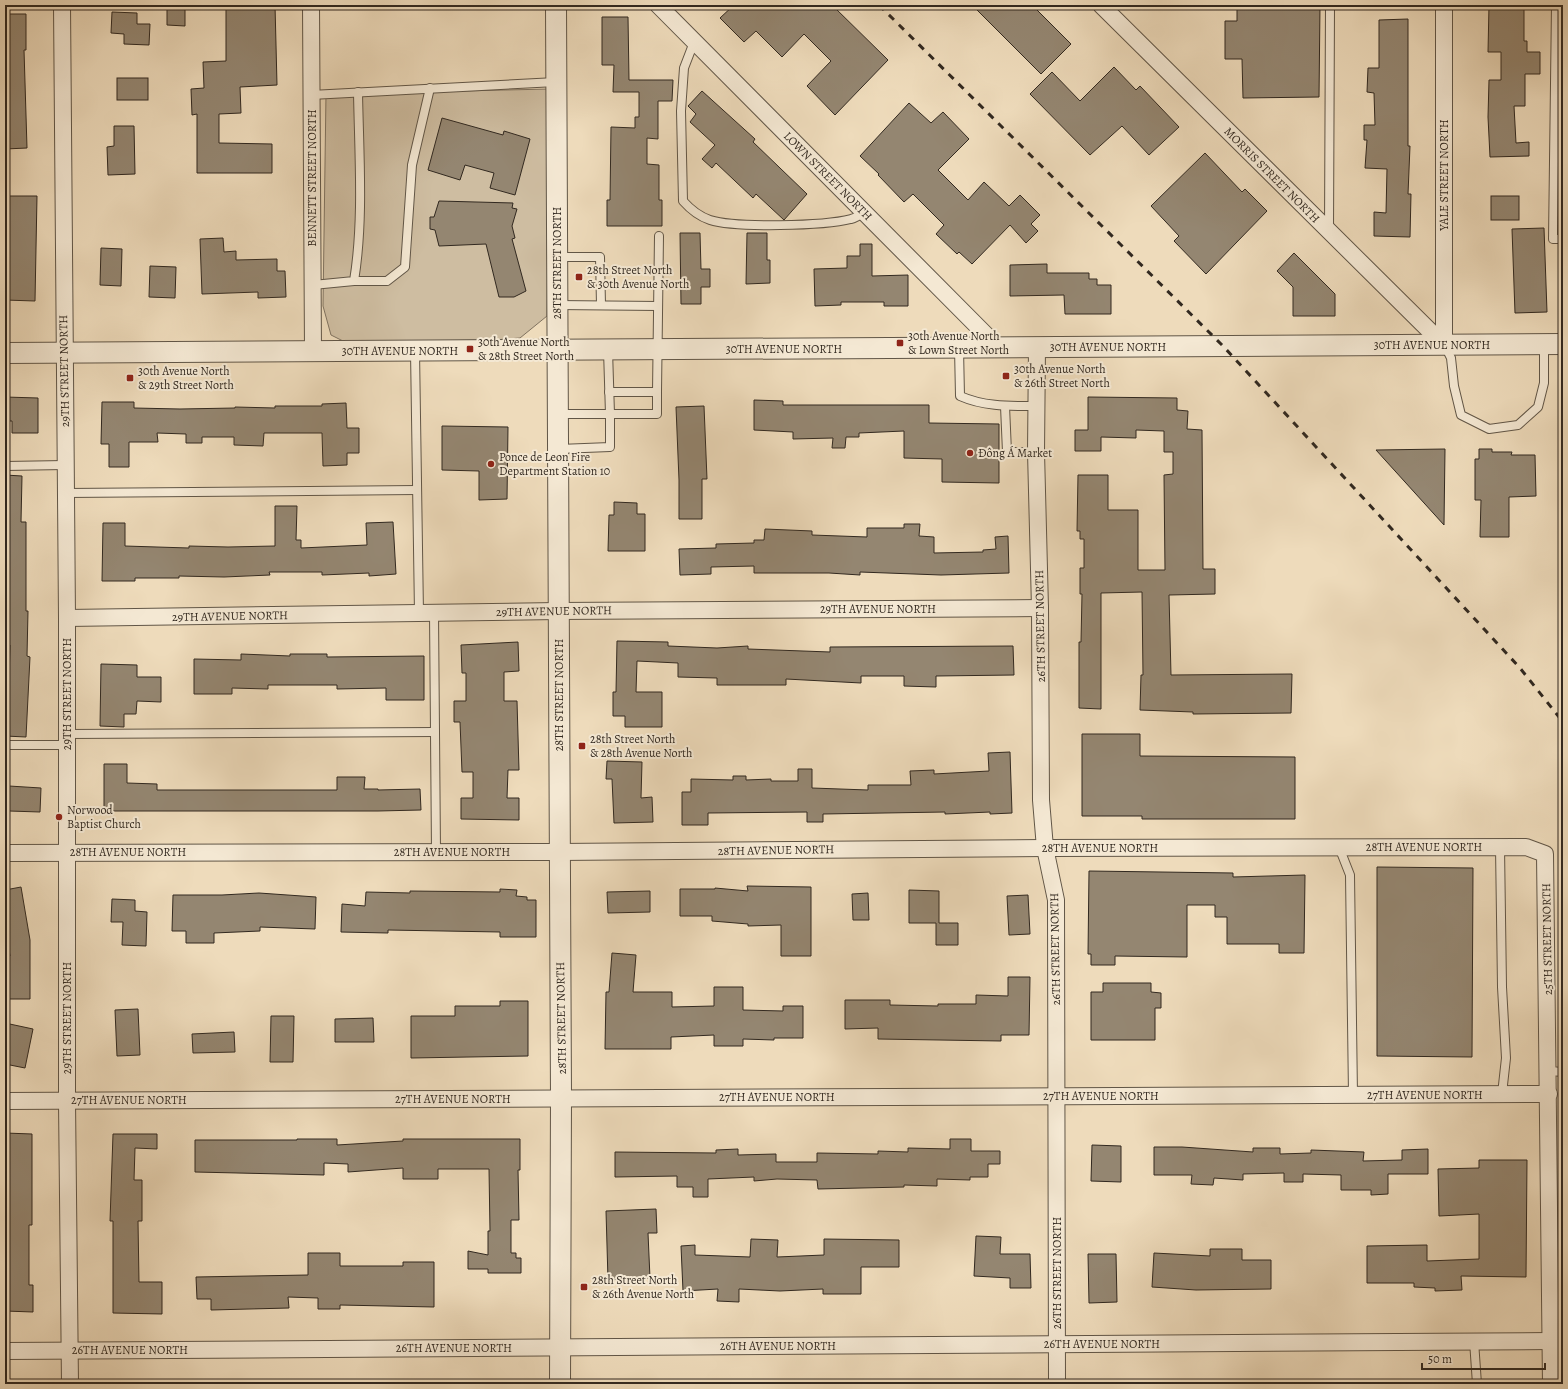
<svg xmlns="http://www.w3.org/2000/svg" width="1568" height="1389" viewBox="0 0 1568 1389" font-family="Alegreya,serif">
<rect width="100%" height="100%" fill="#eedbbb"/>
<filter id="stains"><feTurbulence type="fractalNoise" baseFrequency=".005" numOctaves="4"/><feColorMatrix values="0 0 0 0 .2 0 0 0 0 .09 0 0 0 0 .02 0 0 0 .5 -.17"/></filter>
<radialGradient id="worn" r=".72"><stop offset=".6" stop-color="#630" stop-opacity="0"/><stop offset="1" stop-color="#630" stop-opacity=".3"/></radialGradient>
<path fill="#cebda1" stroke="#807360" d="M550,89L547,316L520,338L494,340L345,342L331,335L323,306L326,94Z"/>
<g fill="#948671" stroke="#322920">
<path d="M167,5H185V26L167,25Z"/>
<path d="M226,5H275L277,85L240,87L241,113L219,114V143L272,144V173H197V114L192,115L191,89L204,88L203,62L226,61Z"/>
<path d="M734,5H832L888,60L835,115L807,86L831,61L804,34L782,57L756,31L744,42L720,18Z"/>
<path d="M972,5H1032L1071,44L1041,74Z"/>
<path d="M1237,5H1320L1319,97L1243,98L1242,59H1225V21H1237Z"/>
<path d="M1489,5H1524V41H1527V52H1540V74H1525V106H1514L1516,143L1529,142V156L1490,157L1488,117L1489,80H1501V52H1488Z"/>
<path d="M112,12L137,13V24H150L149,45L124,44V34L111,33Z"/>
<path d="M5,14H26V50H24L27,148L5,149Z"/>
<path d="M602,17H628L629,80H673L672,101H658V139L647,138V164L659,165V200H662V226H607V200H610L611,127L635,128V117H639V92H613L614,65H602Z"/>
<path d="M1408,19V146H1410L1408,194H1411L1410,237L1374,236V212L1386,213L1387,169L1365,168L1367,140H1364V125H1375L1374,93L1367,92L1368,68H1379V20Z"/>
<path d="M1114,67L1136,90L1140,86L1179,127L1149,155L1122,126L1090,155L1030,94L1052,72L1080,101Z"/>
<rect x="117" y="78" width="31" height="22"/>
<path d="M702,91L755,139L753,142L807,194L784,220L756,194L753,198L716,163L712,168L702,159L715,145L690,122L696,114L688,106Z"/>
<path d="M909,103L931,123L943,112L969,139L938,170L968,200L984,182L1009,206L1020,195L1040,215L1031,224L1038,231L1026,243L1010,225L972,264L959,252L957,254L936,234L944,225L913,194L904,202L878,175L879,174L860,156Z"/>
<path d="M442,118L503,135L504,131L530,139L515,195L490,188L494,173L465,165L460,180L428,170Z"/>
<path d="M114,126H134L135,174L108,175L107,147L114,146Z"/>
<path d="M1205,153L1242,192L1245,189L1267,211L1206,274L1174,241L1179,236L1151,206Z"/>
<path d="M5,196H37L35,301L5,300Z"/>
<rect x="1491" y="196" width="28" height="24"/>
<path d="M439,201L513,203L512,208L517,209L512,226L515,238L512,239L526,291L514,297H499L486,244L439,246L435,230L430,229V217H434Z"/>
<path d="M1544,228L1547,312L1515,313L1512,229Z"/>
<path d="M680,233H700L701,269H710V287H701V304H681Z"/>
<path d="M747,233H767V260H770V283L746,284Z"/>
<path d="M223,238L224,252L236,251V260L277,259V271H285L286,297L258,298V292L202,294L200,239Z"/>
<path d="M860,244H872V276L908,275V306H884V302H841V305L815,306L814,269L847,268V256H860Z"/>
<path d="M101,248L122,249L121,286L100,285Z"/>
<path d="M1294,253L1335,294V316H1293V287L1277,271Z"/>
<path d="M1047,264V273H1089V279H1097V285H1111V314H1065L1064,295L1010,296V265Z"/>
<path d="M150,266L176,267L175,298L149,297Z"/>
<path d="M5,397L38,398V433H12V421H5Z"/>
<path d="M1088,397L1177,398V410L1188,411L1187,429L1202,430L1203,569H1215V594L1169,595L1171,675L1292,674L1291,713L1193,714V712L1140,710L1141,675H1143L1142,592L1101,593V709L1079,708V642H1081L1082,594H1080V568H1084V539H1080V531H1077L1078,475H1108V510H1138V570H1165L1164,475L1173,474V452H1164V431L1136,430V438L1101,437V451H1075V430H1088Z"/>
<path d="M754,400L783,401V405H929V423L999,424V483L942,482V459L904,458V431L859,433V437H846L845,448H832L833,438L793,439V432L754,430Z"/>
<path d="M102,402H134V408L180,409L235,408V407L275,408V406H322V404L346,403L347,428H359V453H347V465L323,466L322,433H264L263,446L234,445V437H202V443H186V434L157,433L158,442H129V467H109V444H101Z"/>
<path d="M704,406L707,479H702V519H679V480L676,407Z"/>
<path d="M442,426L508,427L507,499L479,500V471L442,470Z"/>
<path d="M1445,449L1444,525L1376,450Z"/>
<path d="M1479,449H1492V452H1512L1511,455H1535L1536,496L1509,497V537H1480L1481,500H1475V459H1479Z"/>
<path d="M5,475L22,476L21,522H26V611H28L27,656L30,657L26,737L5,736V680H9L10,645H5Z"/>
<path d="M614,502L637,503V514H645V551H608L609,515H614Z"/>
<path d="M275,506H297L296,540H301V548L367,545L366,523L393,522L396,574L369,576V573L322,575V572H269L270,575L224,577L179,576V578H135V581H102L103,523H125V546L189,548V546L228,547L275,546Z"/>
<path d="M904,524H920L919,536L934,537V553L983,552V550L996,549L995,537L1008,536L1009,573L941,575L860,572V575L829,573H754V566L711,567V574L680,575L679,549L716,548V544L754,543V540H764L765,529L812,531V535L867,537V528H904Z"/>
<path d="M617,641L668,642V646L717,648L748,646V649L830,652V647L1013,646L1014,675L936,676V687L904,686V676H861V683L786,679V685H717V678L678,677V663L637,661L636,692H662V727H625V716H613V692H616Z"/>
<path d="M518,642L519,671L504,672V701H517L519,770H508L507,798H519V820L461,819V798H473V772H462L460,722H454V701H466V673H462L461,645Z"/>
<path d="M241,654L290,656V654H327V657L424,656V700H386V688L337,689V685H268V689L232,688V694H194V659L241,660Z"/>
<path d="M101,664L137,665V677H161V702L137,701L136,714H124V727L100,726Z"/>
<path d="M1082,734H1140V756L1295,757V819H1142V816H1082Z"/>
<path d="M1010,752L1012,813L990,814V812L945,814V812L823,814V822H807V812L708,813V825H682V792H691V779L733,780V776H746V780L771,779V781H798V769H812V788L868,790V785H911L910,771L934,770V774L989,771L988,753Z"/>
<path d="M607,761L642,762L641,798L652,797L653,822L614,823L612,779H606Z"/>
<path d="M104,764H127V783L157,784V790H337V777H365L364,789H378V790L420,789L421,810L378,811H104Z"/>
<path d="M9,786L41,788L40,812L9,811Z"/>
<path d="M1377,867L1473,868L1472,1057L1377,1056Z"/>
<path d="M1089,871L1233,873V877L1305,875L1304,953H1279V944H1227V917H1215V905H1187V957L1115,956V965H1091V954H1088Z"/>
<path d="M747,886L811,887V956H781V925L748,926V924L712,921V916H680V889H715V888L748,891Z"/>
<path d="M21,887L30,940V999H9V978H5V956H10L5,926V890Z"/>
<path d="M500,889L517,890L516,896L527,897V900H536V937H500V932L388,930V933L341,932L342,904L365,906L366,892L410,893V891L500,892Z"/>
<path d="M909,890L939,891V923H958V945H936V923H909Z"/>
<path d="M650,891V912L608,913L607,892Z"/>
<path d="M259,893L316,897L315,929L260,927V931L214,933V943H186V931H172L173,895H222Z"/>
<path d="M868,893L869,920H853L852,894Z"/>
<path d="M1028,895L1030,934L1009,935L1007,896Z"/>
<path d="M112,899L135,900V911L147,912L146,946L122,945L123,922H111Z"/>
<path d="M612,953L636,955L633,992H672V1007L714,1006V987H743V1010L783,1011V1006H803V1038H774V1040L743,1039V1046H714V1035L671,1037V1049H605L606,992H609Z"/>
<path d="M1008,977H1030L1029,1035H1001V1041L878,1039V1028L845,1029V1000H890V1005L938,1006V1004H976V995L1008,996Z"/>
<path d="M1103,983H1151V992L1161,993V1008H1155V1040H1091V992H1103Z"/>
<path d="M500,1001H528V1056L411,1058V1016H455V1006H500Z"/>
<path d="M138,1009L140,1055L117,1056L115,1010Z"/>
<path d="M271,1016H294L293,1062H270Z"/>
<path d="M373,1018L374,1042H335V1019Z"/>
<path d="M5,1023L33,1029L25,1068L5,1064Z"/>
<path d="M234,1032L235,1052L193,1053L192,1034Z"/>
<path d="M5,1133L32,1134V1225H29V1285H33V1312L5,1311Z"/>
<path d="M113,1134H157V1149L135,1148L134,1180H142V1221H138L139,1282H162V1314L113,1313V1221H110Z"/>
<path d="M297,1139H337V1145L403,1141V1139H520V1170H518L519,1220H511V1253H516V1258H521V1273H488V1269H468V1251L488,1255V1231H490L489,1169H438V1179H403V1168L348,1172V1164L324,1163V1175L195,1172V1140H297Z"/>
<path d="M950,1139H971V1151H1000V1164H988V1177H970V1180L937,1179V1186L904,1185V1187L818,1189L817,1180L777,1179L754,1181V1177L708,1179V1197H693V1187H677V1176L615,1177V1152L716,1153V1150L738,1149V1155L776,1154V1162H817V1153L878,1154V1151L908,1152V1148L950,1149Z"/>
<path d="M1092,1145L1121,1146V1182L1091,1181Z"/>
<path d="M1154,1147H1182L1253,1152V1148H1280V1154L1311,1153V1150L1364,1152L1363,1161L1402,1160V1150L1428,1149V1174H1388V1194L1371,1195V1190H1341V1175L1303,1174V1182H1284V1173L1243,1174V1180L1214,1178L1213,1185L1191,1184L1192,1175H1154Z"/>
<path d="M1479,1160H1527L1526,1277L1461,1276L1462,1290L1435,1291V1288L1414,1287V1283H1367V1246L1427,1245V1261L1479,1259V1214L1439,1216L1438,1169L1479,1168Z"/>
<path d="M656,1209L657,1233H648L650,1278L608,1280L606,1211Z"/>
<path d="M976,1236L1001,1237L1000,1254H1030L1031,1288H1010V1278L974,1276Z"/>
<path d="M751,1239L778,1240L777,1257L824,1255V1239L899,1240V1267H861V1294H823V1289L780,1291L739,1289V1302L717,1301L718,1289L683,1291L681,1246L695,1245V1255L750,1257Z"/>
<path d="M1210,1249H1242V1260H1271V1289L1196,1290L1152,1287L1154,1253L1210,1256Z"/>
<path d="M308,1253H340V1266H403V1262H434V1307L340,1305V1309H318V1298L288,1297L289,1308L211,1310V1299H197L196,1277L308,1275Z"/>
<path d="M1088,1254H1116L1117,1302L1089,1303Z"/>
</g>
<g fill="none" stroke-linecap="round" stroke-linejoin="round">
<defs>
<g id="service">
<path d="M1556,5L1553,239H1563"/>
<path d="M694,42L684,68L681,111L683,201C691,210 698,216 710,220C735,228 824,226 851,219C856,218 860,215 864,212"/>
<path d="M311,95L556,82"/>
<path d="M1329,230L1330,5"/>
<path d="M557,257H600L601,305"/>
<path d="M354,281H387L405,267L412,165L430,88"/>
<path d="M313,285L354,281C364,220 359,154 358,92"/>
<path d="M557,305L658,306"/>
<path d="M1445,346L1451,358L1454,386L1461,415L1489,429L1518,425L1538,407L1544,383V345"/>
<path d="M959,348L960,396C985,407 1010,406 1036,406"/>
<path d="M608,350L610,414H657V392"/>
<path d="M415,351L419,613"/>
<path d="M609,392H657L659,236"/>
<path d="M1005,406L1007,452H1036"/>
<path d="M558,414H610V447L559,449"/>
<path d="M5,466L65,465"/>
<path d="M66,493L417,490"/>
<path d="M434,613L436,852"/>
<path d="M67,734L435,732"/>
<path d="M5,745H67"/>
<path d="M1339,847L1350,875L1353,1095"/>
<path d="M1500,847L1502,987L1506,1058L1502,1094"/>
<path d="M1549,1071L1563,1072"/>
<path d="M1474,1341L1477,1384"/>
</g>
<g id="minor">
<path d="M62,5L67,618V1101L70,1384"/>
<path d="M311,5L313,351"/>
<path d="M658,5L999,348"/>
<path d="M1101,5L1444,345"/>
<path d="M1444,5V345"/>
<path d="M1037,347L1036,452L1040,608L1041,800L1045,848L1056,900L1057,1384"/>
<path d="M67,618L558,611L1040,608"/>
<path d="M5,853L559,852L1045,848L1526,847L1545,854L1551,1384"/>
<path d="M5,1101L1549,1094"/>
<path d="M5,1351L1551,1341"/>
</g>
<g id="tertiary">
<path d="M556,5L561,1098L560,1384"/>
<path d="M5,353L1563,344"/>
</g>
</defs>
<use href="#service" stroke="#615647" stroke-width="10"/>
<use href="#minor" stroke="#615647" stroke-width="18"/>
<use href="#tertiary" stroke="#615647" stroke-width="22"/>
<use href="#service" stroke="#f4e8d3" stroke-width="8"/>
<use href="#minor" stroke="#f4e8d3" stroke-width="16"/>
<use href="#tertiary" stroke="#f4e8d3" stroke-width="20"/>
<path stroke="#322920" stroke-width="3" stroke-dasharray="7 7" stroke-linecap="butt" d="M879,5L1223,346L1520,668L1563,722"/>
</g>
<g fill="#8f2418" stroke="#f4e8d3" stroke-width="1.5">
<rect x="575" y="273" width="8" height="8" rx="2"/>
<rect x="896" y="339" width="8" height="8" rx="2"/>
<rect x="466" y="345" width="8" height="8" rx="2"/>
<rect x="1002" y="372" width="8" height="8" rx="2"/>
<rect x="126" y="374" width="8" height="8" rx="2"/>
<circle cx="970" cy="453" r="4"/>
<circle cx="491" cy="464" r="4"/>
<rect x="578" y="742" width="8" height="8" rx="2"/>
<circle cx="59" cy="817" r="4"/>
<rect x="580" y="1283" width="8" height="8" rx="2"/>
</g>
<g text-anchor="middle" stroke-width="4" stroke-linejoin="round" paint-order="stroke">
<g font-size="12" fill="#322920" stroke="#f4e8d3">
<text transform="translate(1272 175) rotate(45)" y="4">MORRIS STREET NORTH</text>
<text transform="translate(1444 175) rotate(-90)" y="4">YALE STREET NORTH</text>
<text transform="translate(828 176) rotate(45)" y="4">LOWN STREET NORTH</text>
<text transform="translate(312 178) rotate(-90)" y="4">BENNETT STREET NORTH</text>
<text transform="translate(557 263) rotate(-90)" y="4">28TH STREET NORTH</text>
<text x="1432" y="349">30TH AVENUE NORTH</text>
<text x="1108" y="351">30TH AVENUE NORTH</text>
<text x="784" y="353">30TH AVENUE NORTH</text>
<text x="400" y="355">30TH AVENUE NORTH</text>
<text transform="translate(64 371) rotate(-91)" y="4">29TH STREET NORTH</text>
<text x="878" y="613">29TH AVENUE NORTH</text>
<text transform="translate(554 611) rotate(-1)" y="4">29TH AVENUE NORTH</text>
<text transform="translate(230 616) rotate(-1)" y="4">29TH AVENUE NORTH</text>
<text transform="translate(1040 626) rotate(-91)" y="4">26TH STREET NORTH</text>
<text transform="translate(67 694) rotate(-90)" y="4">29TH STREET NORTH</text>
<text transform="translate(559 695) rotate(-90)" y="4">28TH STREET NORTH</text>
<text x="1424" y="851">28TH AVENUE NORTH</text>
<text x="1100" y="852">28TH AVENUE NORTH</text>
<text transform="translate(776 850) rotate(-1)" y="4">28TH AVENUE NORTH</text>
<text x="128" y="856">28TH AVENUE NORTH</text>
<text x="452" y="856">28TH AVENUE NORTH</text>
<text transform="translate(1547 939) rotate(-91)" y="4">25TH STREET NORTH</text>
<text transform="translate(1055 949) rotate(-91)" y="4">26TH STREET NORTH</text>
<text transform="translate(67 1018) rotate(-90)" y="4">29TH STREET NORTH</text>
<text transform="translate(561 1018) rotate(-91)" y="4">28TH STREET NORTH</text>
<text x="1425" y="1099">27TH AVENUE NORTH</text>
<text x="1101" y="1100">27TH AVENUE NORTH</text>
<text x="777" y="1101">27TH AVENUE NORTH</text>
<text x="453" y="1103">27TH AVENUE NORTH</text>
<text x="129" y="1104">27TH AVENUE NORTH</text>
<text transform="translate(1057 1273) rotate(-90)" y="4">26TH STREET NORTH</text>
<text x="1102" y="1348">26TH AVENUE NORTH</text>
<text x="778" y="1350">26TH AVENUE NORTH</text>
<text x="454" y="1352">26TH AVENUE NORTH</text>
<text x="130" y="1354">26TH AVENUE NORTH</text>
</g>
<g font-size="12" fill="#322920" stroke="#f4e8d3" text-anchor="start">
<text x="587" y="274">28th Street North<tspan x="587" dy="14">&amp; 30th Avenue North</tspan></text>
<text x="908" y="340">30th Avenue North<tspan x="908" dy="14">&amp; Lown Street North</tspan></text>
<text x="478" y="346">30th Avenue North<tspan x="478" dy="14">&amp; 28th Street North</tspan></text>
<text x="1014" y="373">30th Avenue North<tspan x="1014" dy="14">&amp; 26th Street North</tspan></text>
<text x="138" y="375">30th Avenue North<tspan x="138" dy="14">&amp; 29th Street North</tspan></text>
<text x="978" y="457">Đông Á Market</text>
<text x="499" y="461">Ponce de Leon Fire<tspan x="499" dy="14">Department Station 10</tspan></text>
<text x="590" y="743">28th Street North<tspan x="590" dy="14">&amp; 28th Avenue North</tspan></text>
<text x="67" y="814">Norwood<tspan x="67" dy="14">Baptist Church</tspan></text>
<text x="592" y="1284">28th Street North<tspan x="592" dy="14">&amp; 26th Avenue North</tspan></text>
</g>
</g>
<rect width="1568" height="1389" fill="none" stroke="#eedbbb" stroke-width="20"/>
<rect x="6" y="6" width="1556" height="1377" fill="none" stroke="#322920" stroke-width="2"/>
<rect x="10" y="10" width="1548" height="1369" fill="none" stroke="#322920"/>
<path d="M1422 1363v6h123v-6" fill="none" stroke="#322920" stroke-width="2"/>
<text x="1428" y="1363" font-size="12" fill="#322920" stroke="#f4e8d3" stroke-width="3" paint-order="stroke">50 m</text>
<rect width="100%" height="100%" filter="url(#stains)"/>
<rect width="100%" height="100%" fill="url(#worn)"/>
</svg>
